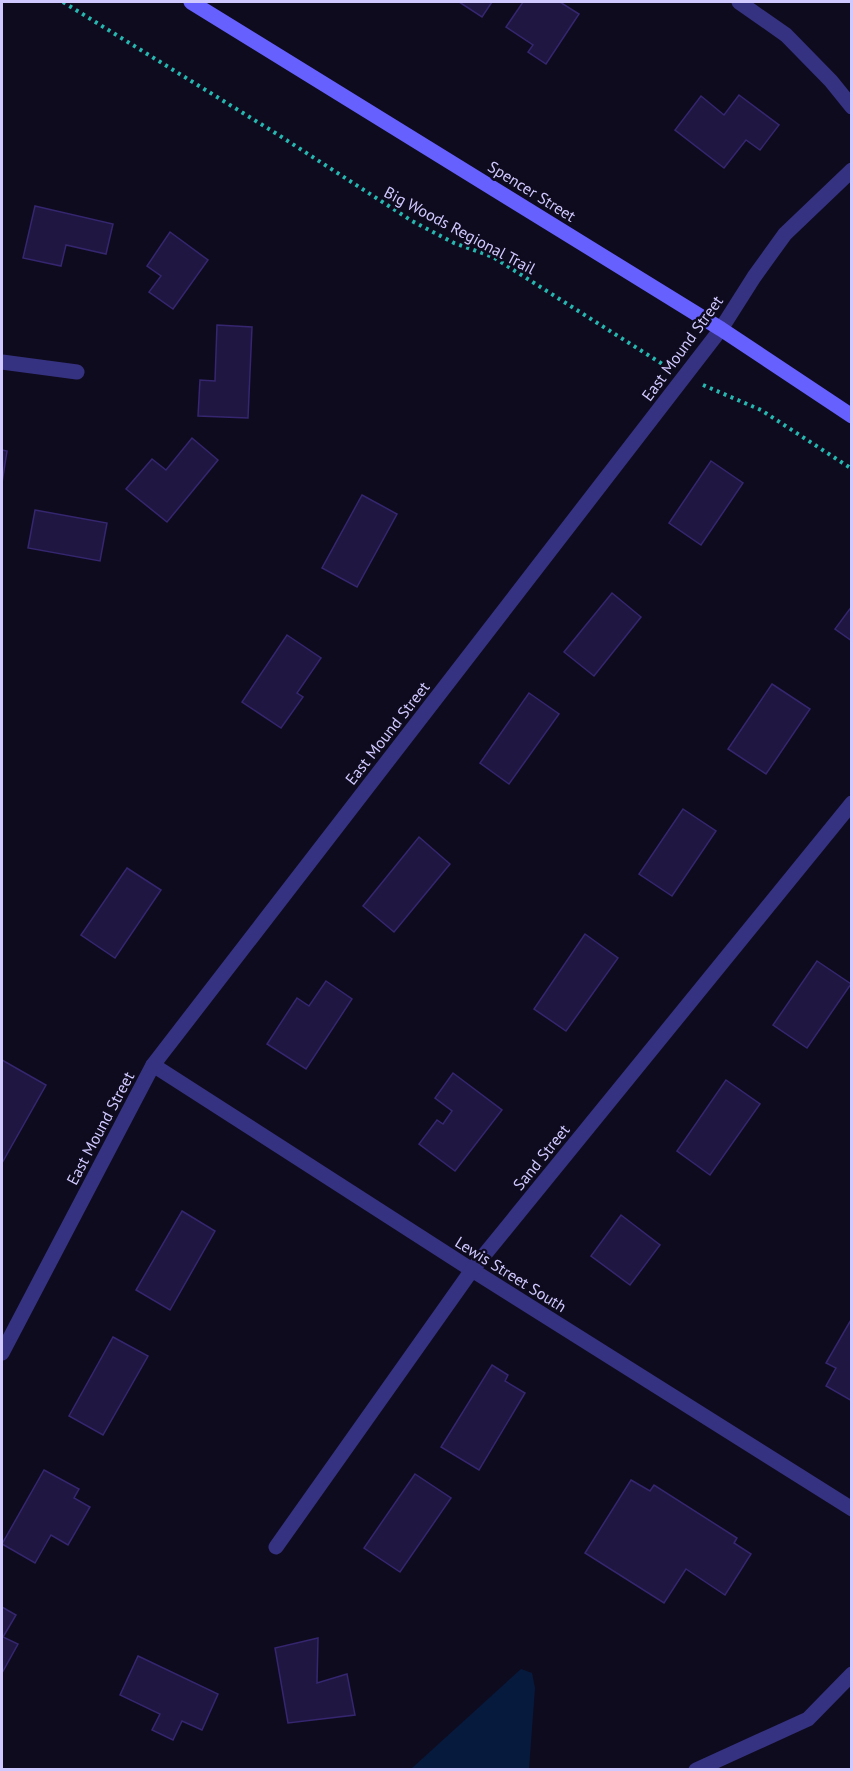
<svg xmlns="http://www.w3.org/2000/svg" width="853" height="1771" viewBox="0 0 853 1771" font-family="'PT Sans',sans-serif">
<rect width="100%" height="100%" fill="#0f0b1f"/>
<path fill="#061a3e" d="M521,1669L532,1673L535,1688L529,1769H411Z"/>
<g fill="#1f1642" stroke="#35266f" stroke-width="1.5">
<path d="M459,2H492L482,17Z"/>
<path d="M523,2H560L579,14L546,64L528,52L533,45L506,27Z"/>
<path d="M739,95L779,125L760,150L746,140L724,168L675,130L701,96L724,115Z"/>
<path d="M35,206L113,224L106,254L66,245L61,266L23,258Z"/>
<path d="M170,232L208,260L173,309L149,292L161,276L147,266Z"/>
<path d="M217,325L252,327L248,418L198,416L200,380L215,381Z"/>
<path d="M192,438L218,460L167,522L126,489L152,459L166,470Z"/>
<path d="M2,450L7,451L2,483Z"/>
<path d="M711,461L743,483L701,545L669,523Z"/>
<path d="M362,495L397,514L357,587L322,568Z"/>
<path d="M35,510L107,523L100,561L28,548Z"/>
<path d="M612,593L641,617L594,676L564,652Z"/>
<path d="M852,606V641L835,629Z"/>
<path d="M287,635L321,658L297,693L303,697L281,728L242,702Z"/>
<path d="M772,684L810,709L766,774L728,749Z"/>
<path d="M529,693L559,714L509,784L480,763Z"/>
<path d="M683,809L716,831L672,896L639,874Z"/>
<path d="M419,837L450,864L394,932L363,906Z"/>
<path d="M127,868L161,890L115,958L81,935Z"/>
<path d="M585,934L618,958L566,1031L534,1009Z"/>
<path d="M817,961L851,984L807,1048L773,1025Z"/>
<path d="M326,981L352,999L306,1069L267,1044L297,998L309,1006Z"/>
<path d="M2,1060L46,1085L2,1163Z"/>
<path d="M453,1073L502,1110L455,1171L419,1144L437,1120L443,1124L452,1111L435,1098Z"/>
<path d="M726,1080L760,1104L710,1175L677,1151Z"/>
<path d="M182,1211L215,1231L170,1310L136,1290Z"/>
<path d="M621,1215L660,1245L630,1285L591,1256Z"/>
<path d="M852,1318V1401L826,1386L836,1368L826,1363Z"/>
<path d="M113,1337L148,1356L103,1435L69,1416Z"/>
<path d="M492,1365L508,1375L505,1381L525,1393L479,1470L441,1447Z"/>
<path d="M44,1470L79,1489L74,1498L90,1507L68,1545L51,1535L35,1563L2,1544Z"/>
<path d="M415,1474L451,1498L400,1572L364,1548Z"/>
<path d="M631,1480L650,1491L654,1485L737,1538L734,1543L751,1554L725,1595L686,1569L664,1603L585,1553Z"/>
<path d="M2,1607L16,1615L3,1637L18,1644L2,1673Z"/>
<path d="M318,1638L317,1683L347,1674L355,1715L288,1723L275,1648Z"/>
<path d="M138,1656L218,1694L202,1730L182,1721L173,1740L152,1730L160,1714L120,1695Z"/>
</g>
<g fill="none" stroke-linecap="round" stroke-linejoin="round">
<g stroke="#25b7b0" stroke-width="4" stroke-dasharray="3 4.5" stroke-linecap="butt">
<path d="M63,2L277,134L412,221L454,243L493,257L667,367"/>
<path d="M703,385L761,410L852,469"/>
</g>
<g stroke="#363282" stroke-width="15">
<path d="M739,2L786,35L831,81L852,107"/>
<path d="M2,362L77,372"/>
<path d="M153,1065L472,1270L852,1509"/>
<path d="M2,1353L153,1065L721,329L754,277L785,234L852,170"/>
<path d="M276,1547L472,1270L852,803"/>
<path d="M696,1770L808,1719L852,1674"/>
</g>
<path stroke="#6660ff" stroke-width="15" d="M191,2L721,329L852,416"/>
</g>
<g text-anchor="middle" stroke-width="5" stroke-linejoin="round" paint-order="stroke">
<g font-size="16" fill="#d0c9ff" stroke="#0f0b1f">
<text transform="translate(532 191) rotate(32)" y="6">Spencer Street</text>
<text transform="translate(460 230) rotate(28)" y="6">Big Woods Regional Trail</text>
<text transform="translate(682 348) rotate(-54)" y="6">East Mound Street</text>
<text transform="translate(387 733) rotate(-52)" y="6">East Mound Street</text>
<text transform="translate(100 1128) rotate(-62)" y="6">East Mound Street</text>
<text transform="translate(541 1157) rotate(-51)" y="6">Sand Street</text>
<text transform="translate(511 1274) rotate(32)" y="6">Lewis Street South</text>
</g>
</g>
<rect width="853" height="1771" fill="none" stroke="#d0c9ff" stroke-width="6"/>
</svg>
